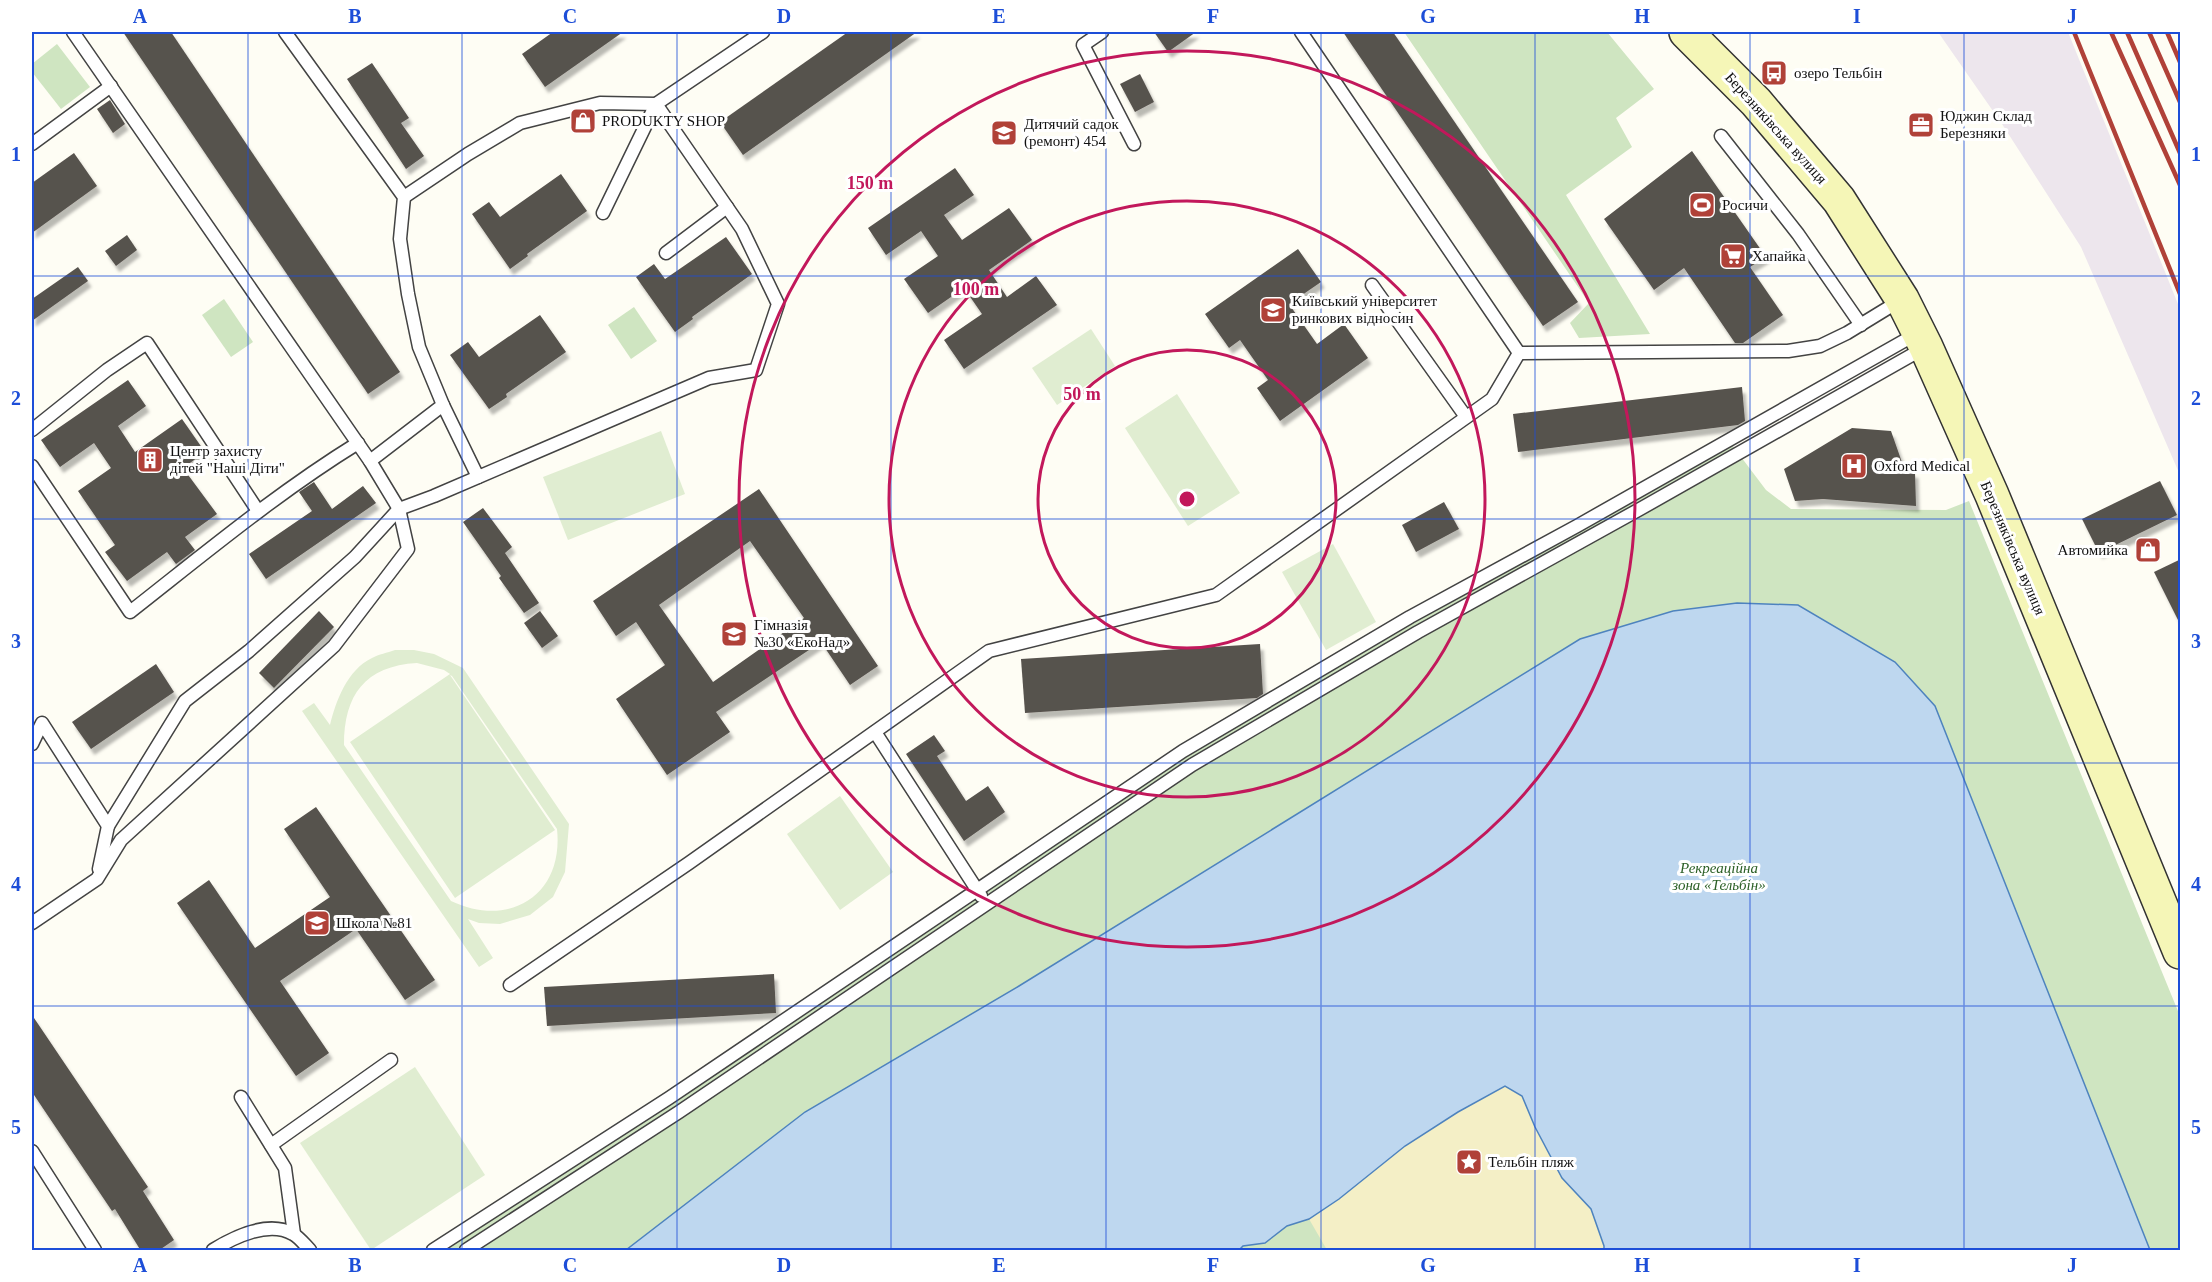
<svg xmlns="http://www.w3.org/2000/svg" width="2212" height="1282" viewBox="0 0 2212 1282" font-family="Georgia,serif">
<defs>
<filter id="shadow"><feDropShadow dx="3.5" dy="6" stdDeviation="1.5" flood-color="#0004"/></filter>
</defs>
<rect width="100%" height="100%" fill="#fefdf4"/>
<path fill="#ede6ed" d="M1938,32H2068L2180,309V475L2081,247L2002,124Z"/>
<g fill="#cfe5c1">
<path d="M1404,32H1607L1654,89L1616,118L1632,147L1566,195L1650,334L1579,338L1570,323L1589,303Z"/>
<path d="M57,44L90,87L61,109L32,72V64Z"/>
<path d="M224,299L253,342L231,357L202,315Z"/>
<path d="M634,307L657,341L631,359L608,325Z"/>
<path d="M1732,445L1766,490L1791,509L1946,510L1969,501L2180,1016V1250H424L1195,745L1320,672Z"/>
</g>
<path fill="#f4efc6" d="M1505,1086L1522,1096L1535,1127L1562,1178L1591,1209L1604,1246V1250H1327L1309,1219C1343,1196 1372,1169 1405,1145C1437,1123 1471,1105 1505,1086Z"/>
<g fill="#e0edd1" fill-rule="evenodd">
<path d="M1091,329L1115,366L1057,405L1032,368Z"/>
<path d="M1177,394L1240,493L1188,526L1125,428Z"/>
<path d="M661,431L685,494L568,540L543,477Z"/>
<path d="M1333,544L1376,622L1326,650L1282,572Z"/>
<path d="M395,650H414L434,654L463,668L569,824L565,872L553,897L530,915L500,924L479,923L468,919L493,958L479,967L302,711L314,703L330,725C336,701 347,670 372,658C379,654 387,653 395,650ZM417,663L444,670L450,674L350,742L455,898L555,830L450,675L452,676L557,829C564,895 510,929 451,901L344,745C344,695 365,666 417,663Z"/>
<path d="M840,796L893,872L840,910L787,834Z"/>
<path d="M415,1067L485,1175L371,1250L300,1143Z"/>
</g>
<path fill="#bed7ef" stroke="#4e83be" stroke-width="1.5" d="M1737,603L1798,605L1895,662L1935,706L2150,1250H1604V1246L1591,1209L1562,1178L1535,1127L1522,1096L1505,1086L1458,1112L1405,1146L1339,1199L1309,1219L1287,1226L1265,1243L1243,1246L1239,1250H626L805,1112L1019,986L1580,639L1673,611Z"/>
<g fill="#57524d" fill-rule="evenodd" filter="url(#shadow)">
<path d="M123,32H171L400,372L368,394Z"/>
<path d="M553,32H623L545,87L522,54Z"/>
<path d="M848,32H917L743,155L720,122Z"/>
<path d="M1154,32H1196L1168,52Z"/>
<path d="M1343,32H1393L1578,302L1543,326Z"/>
<path d="M372,63L409,118L401,123L424,156L406,169L347,79Z"/>
<path d="M1140,74L1154,102L1135,112L1120,84Z"/>
<path d="M110,100L125,124L113,133L97,109Z"/>
<path d="M1692,151L1766,257L1750,267L1783,315L1743,343H1735L1684,268L1654,290L1604,219Z"/>
<path d="M74,153L97,186L32,233V183Z"/>
<path d="M955,168L974,195L944,215L962,240L1009,208L1032,240L989,270L1007,297L1036,276L1057,305L964,369L944,340L982,314L964,288L928,313L904,279L938,256L921,231L886,255L868,228Z"/>
<path d="M561,174L587,211L527,254L528,256L510,269L472,214L489,202L500,217Z"/>
<path d="M127,235L137,250L116,266L105,251Z"/>
<path d="M726,237L752,274L692,317L693,319L675,332L636,277L654,264L665,279Z"/>
<path d="M1298,249L1321,282L1289,304L1317,344L1344,324L1368,358L1280,421L1257,388L1268,380L1240,340L1229,348L1205,314Z"/>
<path d="M78,267L88,281L32,321V299Z"/>
<path d="M540,315L566,352L506,394L507,397L489,409L450,355L468,342L479,357Z"/>
<path d="M128,380L146,406L118,426L135,452L182,419L205,452L183,468L217,514L185,537L195,550L176,564L167,552L127,581L105,552L115,545L78,491L111,468L94,443L60,467L41,440Z"/>
<path d="M1742,387L1745,421L1738,425L1518,452L1513,414Z"/>
<path d="M1852,428L1891,431L1905,471L1915,472L1916,506L1823,499L1795,501L1784,469Z"/>
<path d="M2160,481L2177,515L2099,553L2082,519Z"/>
<path d="M314,482L332,509L363,486L376,503L266,579L249,554L312,511L299,492Z"/>
<path d="M759,489L878,666L850,685L821,642L716,712L730,732L667,775L616,699L665,665L636,622L616,636L593,601ZM750,541L804,618L713,682L659,605Z"/>
<path d="M1444,502L1459,529L1416,552L1402,525Z"/>
<path d="M483,508L512,547L505,553L539,603L524,613L499,578L501,576L463,522Z"/>
<path d="M2181,559V626L2154,572Z"/>
<path d="M319,611L334,627L274,688L259,673Z"/>
<path d="M540,611L558,636L542,648L524,623Z"/>
<path d="M1260,644L1263,694L1257,698L1025,713L1021,659Z"/>
<path d="M156,664L174,692L91,749L72,722Z"/>
<path d="M934,735L945,751L937,756L966,801L988,786L1005,812L964,841L906,754Z"/>
<path d="M316,807L435,980L405,1000L356,929L280,981L329,1053L296,1076L177,903L209,880L255,948L330,897L284,829Z"/>
<path d="M774,974L776,1013L547,1026L544,987Z"/>
<path d="M32,1015L148,1187L143,1191L174,1240L158,1251H141L115,1209L112,1211L32,1092Z"/>
</g>
<g fill="none" stroke-linecap="round" stroke-linejoin="round">
<defs>
<g id="lane">
<path d="M285,32L404,197L400,239L408,294L419,347L443,405L370,461"/>
<path d="M1102,32L1083,45L1134,144"/>
<path d="M1301,32L1519,353L1788,351L1820,346L1847,333L1901,300"/>
<path d="M1721,136L1798,234L1861,325"/>
<path d="M32,144L111,86"/>
<path d="M404,197L468,154L520,123L600,103L656,104L763,32"/>
<path d="M666,253L727,207"/>
<path d="M1372,285L1466,417"/>
<path d="M443,405L478,477"/>
<path d="M32,430L107,370L147,343L258,511"/>
<path d="M32,466L130,612C204,554 277,493 358,443"/>
<path d="M875,732L981,896"/>
<path d="M32,744L42,723L108,826L99,869"/>
<path d="M108,826L185,701L249,651L355,557L399,509L434,496L709,378L756,370L778,304L742,229L656,104L603,213"/>
<path d="M32,923L97,879L121,840L334,646L408,549L399,509L370,461L73,32"/>
<path d="M510,985L689,863L989,651L1216,595L1492,399L1519,353"/>
<path d="M241,1097L285,1168L294,1234"/>
<path d="M271,1145L391,1060"/>
<path d="M32,1151L95,1250"/>
<path d="M213,1250C234,1237 269,1220 293,1234C299,1237 305,1245 310,1250"/>
<path d="M433,1250L669,1098L1183,751L1410,617L1577,526L1918,333"/>
<path d="M466,1250L679,1112L1192,765L1418,632L1640,509L1926,347"/>
</g>
<path id="secondary" d="M1686,32L1756,102L1839,200L1902,299L1926,347L1992,495L2180,952"/>
</defs>
<use href="#lane" stroke="#434343" stroke-width="15"/>
<use href="#secondary" stroke="#323232" stroke-width="36"/>
<use href="#lane" stroke="#fff" stroke-width="12"/>
<use href="#secondary" stroke="#f5f6b7" stroke-width="33"/>
<g stroke="#b04138" stroke-width="4.5">
<path d="M2074,32L2180,294"/>
<path d="M2111,32L2180,185"/>
<path d="M2127,32L2180,153"/>
<path d="M2149,32L2180,102"/>
<path d="M2167,32L2180,62"/>
</g>
</g>
<path fill="none" stroke="#1d4ed8" stroke-width="1.5" stroke-opacity="0.55" d="M248,32V1250M462,32V1250M677,32V1250M891,32V1250M1106,32V1250M1321,32V1250M1535,32V1250M1750,32V1250M1964,32V1250M32,276H2180M32,519H2180M32,763H2180M32,1006H2180"/>
<g fill="none" stroke="#c2185b" stroke-width="3">
<circle cx="1187" cy="499" r="149"/>
<circle cx="1187" cy="499" r="298"/>
<circle cx="1187" cy="499" r="448"/>
</g>
<defs>
<symbol id="bus-square" viewBox="-11 -11 22 22"><rect x="-9" y="-9" width="18" height="18" rx="4" fill="#b04138" stroke="#fff"/><path d="M-5-6H5V4H4V6H2V4H-2V6H-4V4H-5ZM-3.5-4V0h7V-4ZM-3.5 1.2v1.5H-2V1.2ZM2 1.2v1.5H3.5V1.2Z" fill="#fff"/></symbol>
<symbol id="shop-square" viewBox="-11 -11 22 22"><rect x="-9" y="-9" width="18" height="18" rx="4" fill="#b04138" stroke="#fff"/><path d="M-5-2.5h2.3a2.7 3.5 0 0 1 5.4 0H5L5.5 6h-11ZM-1.5-2.5h3a1.5 2.3 0 0 0-3 0Z" fill="#fff"/></symbol>
<symbol id="office-square" viewBox="-11 -11 22 22"><rect x="-9" y="-9" width="18" height="18" rx="4" fill="#b04138" stroke="#fff"/><path d="M-6-3h4V-5.5h4V-3h4V5H-6ZM-1-4.5V-3h2v-1.5ZM-6 0V1H6V0Z" fill="#fff"/></symbol>
<symbol id="school-square" viewBox="-11 -11 22 22"><rect x="-9" y="-9" width="18" height="18" rx="4" fill="#b04138" stroke="#fff"/><path d="M0-5L7-2L0 1L-7-2ZM-4 1L0 2.5L4 1V4Q0 6-4 4Z" fill="#fff"/></symbol>
<symbol id="stadium-square" viewBox="-11 -11 22 22"><rect x="-9" y="-9" width="18" height="18" rx="4" fill="#b04138" stroke="#fff"/><path d="M0-5a6.5 5 0 1 0 0 10a6.5 5 0 1 0 0-10ZM-3.5-1.8h7v3.6h-7Z" fill="#fff"/></symbol>
<symbol id="supermarket-square" viewBox="-11 -11 22 22"><rect x="-9" y="-9" width="18" height="18" rx="4" fill="#b04138" stroke="#fff"/><path d="M-6-5.5h2.5l.6 2H6L4.5 2H-2.5L-4.4-4H-6ZM-1.5 3.2a1.3 1.3 0 1 0 .1 0ZM3 3.2a1.3 1.3 0 1 0 .1 0Z" fill="#fff"/></symbol>
<symbol id="university-square" viewBox="-11 -11 22 22"><rect x="-9" y="-9" width="18" height="18" rx="4" fill="#b04138" stroke="#fff"/><path d="M0-5L7-2L0 1L-7-2ZM-4 1L0 2.5L4 1V4Q0 6-4 4Z" fill="#fff"/></symbol>
<symbol id="building-square" viewBox="-11 -11 22 22"><rect x="-9" y="-9" width="18" height="18" rx="4" fill="#b04138" stroke="#fff"/><path d="M-4-6H4V6H1V3H-1V6H-4ZM-2.5-4.3h1.7v1.8h-1.7ZM.8-4.3h1.7v1.8H.8ZM-2.5-1h1.7V.8h-1.7ZM.8-1h1.7V.8H.8Z" fill="#fff"/></symbol>
<symbol id="hospital-square" viewBox="-11 -11 22 22"><rect x="-9" y="-9" width="18" height="18" rx="4" fill="#b04138" stroke="#fff"/><path d="M-5-5h3v3.5h4V-5h3V5h-3V1.5h-4V5h-3Z" fill="#fff"/></symbol>
<symbol id="sight-square" viewBox="-11 -11 22 22"><rect x="-9" y="-9" width="18" height="18" rx="4" fill="#b04138" stroke="#fff"/><path d="M0-6L1.8-2.2L6-1.7L2.9 1.2L3.7 5.4L0 3.3L-3.7 5.4L-2.9 1.2L-6-1.7L-1.8-2.2Z" fill="#fff"/></symbol>
</defs>
<g fill-rule="evenodd">
<use href="#bus-square" x="1759" y="58" width="30" height="30"/>
<use href="#shop-square" x="568" y="106" width="30" height="30"/>
<use href="#office-square" x="1906" y="110" width="30" height="30"/>
<use href="#school-square" x="989" y="118" width="30" height="30"/>
<use href="#stadium-square" x="1687" y="190" width="30" height="30"/>
<use href="#supermarket-square" x="1718" y="241" width="30" height="30"/>
<use href="#university-square" x="1258" y="295" width="30" height="30"/>
<use href="#building-square" x="135" y="445" width="30" height="30"/>
<use href="#hospital-square" x="1839" y="451" width="30" height="30"/>
<use href="#shop-square" x="2133" y="535" width="30" height="30"/>
<use href="#school-square" x="719" y="619" width="30" height="30"/>
<use href="#school-square" x="302" y="908" width="30" height="30"/>
<use href="#sight-square" x="1454" y="1147" width="30" height="30"/>
</g>
<g text-anchor="middle" stroke-width="6" stroke-linejoin="round" paint-order="stroke">
<g font-size="15" fill="#101010" stroke="#fff" text-anchor="start">
<text x="1794" y="78">озеро Тельбін</text>
<text x="1940" y="121">Юджин Склад<tspan x="1940" dy="17">Березняки</tspan></text>
<text x="602" y="126">PRODUKTY SHOP</text>
<text x="1024" y="129">Дитячий садок<tspan x="1024" dy="17">(ремонт) 454</tspan></text>
<text x="1722" y="210">Росичи</text>
<text x="1752" y="261">Хапайка</text>
<text x="1292" y="306">Київський університет<tspan x="1292" dy="17">ринкових відносин</tspan></text>
<text x="170" y="456">Центр захисту<tspan x="170" dy="17">дітей "Наші Діти"</tspan></text>
<text x="1874" y="471">Oxford Medical</text>
<text x="2128" y="555" text-anchor="end">Автомийка</text>
<text x="754" y="630">Гімназія<tspan x="754" dy="17">№30 «ЕкоНад»</tspan></text>
<text x="336" y="928">Школа №81</text>
<text x="1488" y="1167">Тельбін пляж</text>
</g>
<g font-size="15" fill="#101010" stroke="#fff">
<text transform="translate(1776 128) rotate(48)" y="5">Березняківська вулиця</text>
<text transform="translate(2013 548) rotate(67)" y="5">Березняківська вулиця</text>
</g>
<g font-size="15" font-style="italic" fill="#2c6027" stroke="#fff">
<text x="1719" y="873">Рекреаційна<tspan x="1719" dy="17">зона «Тельбін»</tspan></text>
</g>
</g>
<circle cx="1187" cy="499" r="9" fill="#c2185b" stroke="#fff" stroke-width="3"/>
<g font-size="18" text-anchor="middle" font-weight="bold" fill="#c2185b" stroke="#fff" stroke-width="6" stroke-linejoin="round" paint-order="stroke">
<text x="870" y="189">150 m</text>
<text x="976" y="295">100 m</text>
<text x="1082" y="400">50 m</text>
</g>
<rect width="2212" height="1282" fill="none" stroke="#ffffff" stroke-width="66"/>
<rect x="33" y="33" width="2146" height="1216" fill="none" stroke="#1d4ed8" stroke-width="2"/>
<g font-size="20" text-anchor="middle" font-weight="bold" fill="#1d4ed8">
<text x="140" y="23">A</text>
<text x="355" y="23">B</text>
<text x="570" y="23">C</text>
<text x="784" y="23">D</text>
<text x="999" y="23">E</text>
<text x="1213" y="23">F</text>
<text x="1428" y="23">G</text>
<text x="1642" y="23">H</text>
<text x="1857" y="23">I</text>
<text x="2072" y="23">J</text>
<text x="16" y="161">1</text>
<text x="2196" y="161">1</text>
<text x="16" y="405">2</text>
<text x="2196" y="405">2</text>
<text x="16" y="648">3</text>
<text x="2196" y="648">3</text>
<text x="16" y="891">4</text>
<text x="2196" y="891">4</text>
<text x="16" y="1134">5</text>
<text x="2196" y="1134">5</text>
<text x="140" y="1272">A</text>
<text x="355" y="1272">B</text>
<text x="570" y="1272">C</text>
<text x="784" y="1272">D</text>
<text x="999" y="1272">E</text>
<text x="1213" y="1272">F</text>
<text x="1428" y="1272">G</text>
<text x="1642" y="1272">H</text>
<text x="1857" y="1272">I</text>
<text x="2072" y="1272">J</text>
</g>
</svg>
